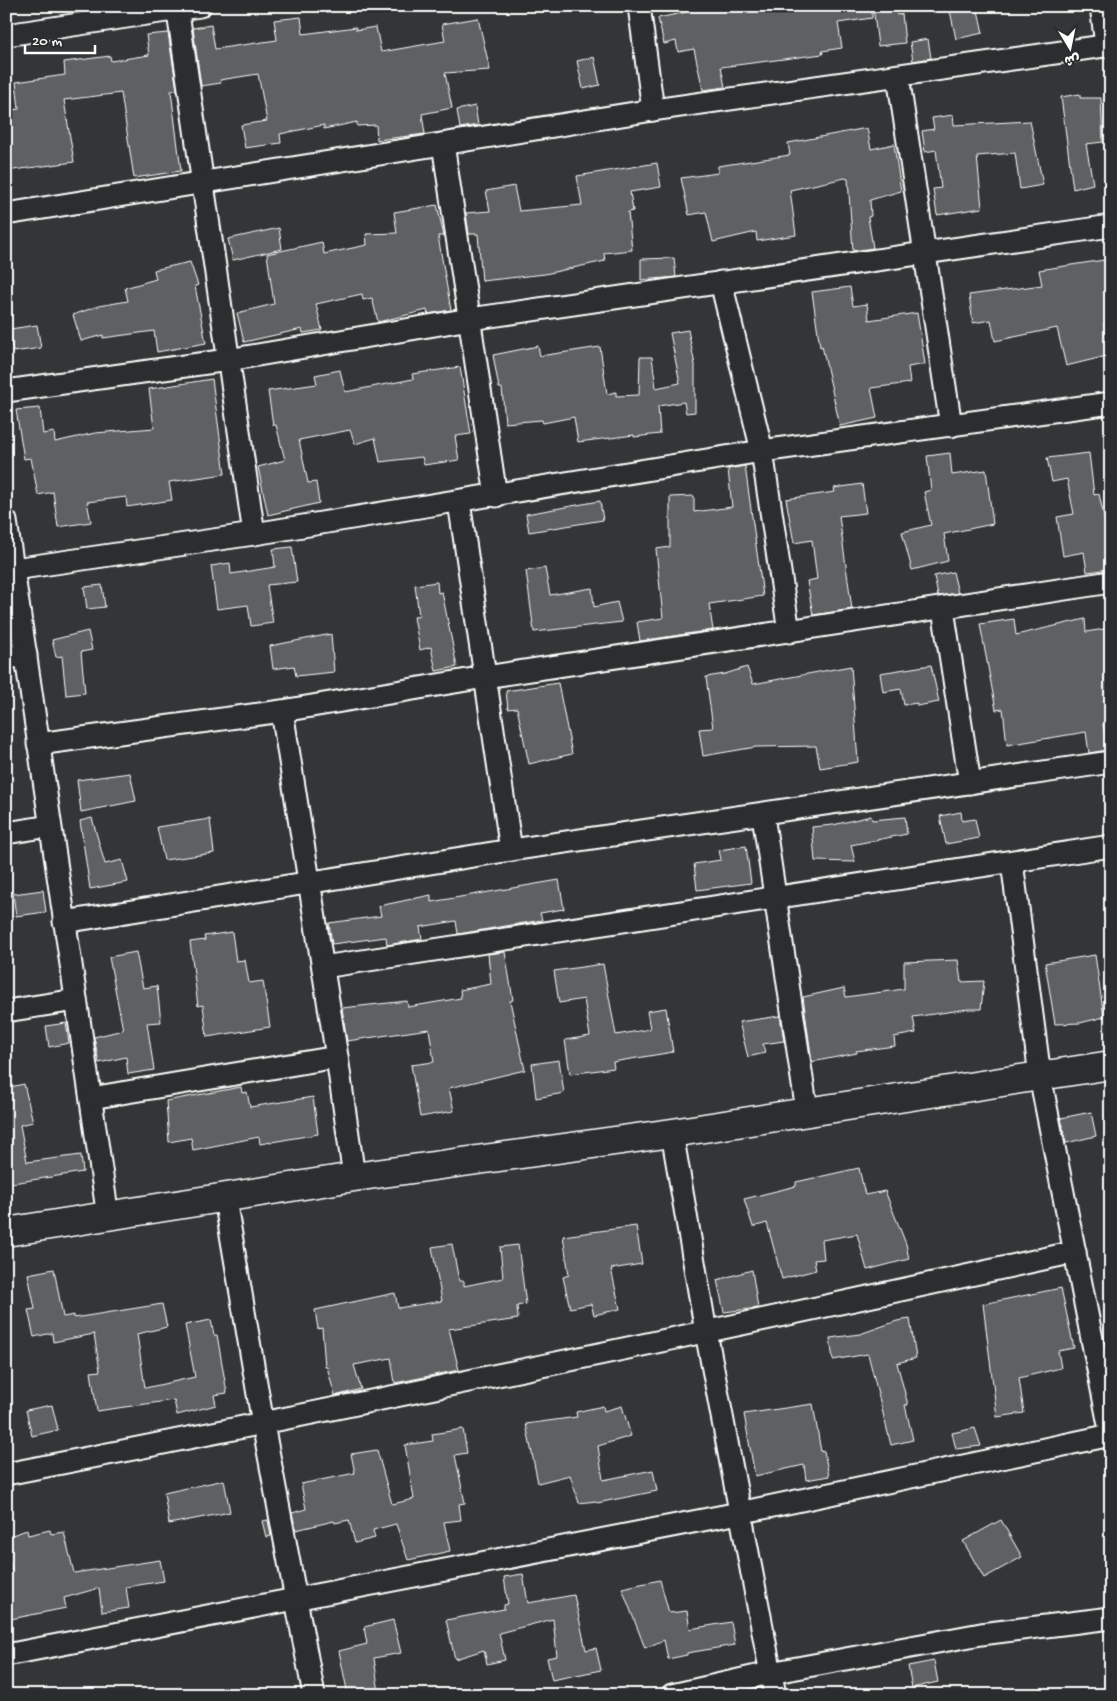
<svg xmlns="http://www.w3.org/2000/svg" width="1117" height="1701" viewBox="0 0 1117 1701" font-family="'Gochi Hand','Playpen Sans Arabic',sans-serif">
<rect width="100%" height="100%" fill="#333536"/>
<filter id="ink" filterUnits="userSpaceOnUse"><feTurbulence type="fractalNoise" baseFrequency=".02" numOctaves="2"/><feDisplacementMap in="SourceGraphic" scale="10" xChannelSelector="R" yChannelSelector="G"/><feConvolveMatrix kernelMatrix="1 2 1 2 8 2 1 2 1" color-interpolation-filters="sRGB"/></filter>
<g filter="url(#ink)">
<g fill="#5f6162" stroke="#fff">
<path d="M686,6H872V18L838,23L842,48L822,51L823,54L721,67L725,87L703,90L694,49L678,52L676,41L664,44L658,18L687,12Z"/>
<path d="M873,6H896L897,15L902,14L905,43L878,46Z"/>
<path d="M949,6H977L983,33L956,39Z"/>
<path d="M301,17L303,34L356,27V30L376,27L381,52L445,41L442,24L478,18L490,70L445,73L452,108L422,114L425,134L377,140L376,125L357,126V122L324,129V125L280,134L281,143L245,148L241,125L267,121L258,74L220,80L221,83L201,86L193,28L211,25L215,49L277,40L274,20Z"/>
<path d="M168,33L177,90L171,91L181,171L134,178L121,93L64,100L74,162L6,171V111L19,109L16,82L65,75L64,62L110,56L111,61L149,55L146,35Z"/>
<path d="M928,39L931,58L913,61L910,42Z"/>
<path d="M594,57L600,85L583,89L577,61Z"/>
<path d="M1080,94V98H1101L1103,142L1086,144L1093,184L1073,189L1061,97Z"/>
<path d="M475,106L478,125L460,128L457,110Z"/>
<path d="M953,115L954,125L1030,121L1043,185L1020,189L1015,153L977,156L982,208L937,215L933,189L941,188L936,150L925,152L922,131L934,129L932,118Z"/>
<path d="M867,128L871,149L894,144L901,191L870,200L871,216L868,217L873,248L853,251L848,179L845,178L790,190L796,235L757,241L756,232L713,242L706,212L689,215L681,178L718,173V166L790,155L788,143Z"/>
<path d="M657,163L661,187L630,192L633,211L628,212L632,250L604,253L605,261L545,274L482,281L478,234H469L466,213L490,211L486,191L514,186L519,211L582,205L577,176Z"/>
<path d="M437,205L444,236H438L451,310L428,314L427,310L378,322L372,298L363,300L362,294L316,304L322,330L303,333L302,329L244,342L237,313L274,304L267,254L322,242L324,254L367,245L366,234L397,233L394,212Z"/>
<path d="M279,228L282,249L233,260L228,239Z"/>
<path d="M674,258L676,277L641,280V259Z"/>
<path d="M1104,260L1111,303V322L1104,323L1107,356L1066,366L1057,328L995,341L991,320L973,323L969,295L1042,285L1039,270Z"/>
<path d="M190,262L198,285L195,286L206,343L157,352L154,331L103,338V335L81,341L73,315L98,306L128,301L125,288L156,279L154,270Z"/>
<path d="M850,287L853,306L867,304L869,320L917,313L925,364L908,367L910,383L871,388L877,418L840,426L822,346L820,347L812,292Z"/>
<path d="M37,325L41,348L13,352L10,329Z"/>
<path d="M688,330L695,365V412L686,413L684,402L658,406L660,434L634,437V435L578,442L574,417L543,423L542,420L505,423L502,388H499L493,355L538,346L540,356L600,347L607,394L616,392V396L639,395L640,357H652L656,388L680,383L670,333Z"/>
<path d="M460,367L471,434L455,436L459,460L424,465L422,457L380,462L375,438L355,444L350,430L299,440L308,483L316,482L319,503L268,515L258,467L285,460L276,425H273L268,391L317,384L315,375L340,370L345,392L413,379L412,374Z"/>
<path d="M212,379L225,474L169,482L172,500L127,507L126,497L87,502L91,522L58,527L53,492L38,495L31,458L24,459L16,410L40,408L43,434L54,432L55,442L95,433L154,428L149,389Z"/>
<path d="M950,453L952,475L986,470L993,524L944,534L948,561L912,570L902,532L931,525L924,492L931,490L927,456Z"/>
<path d="M1089,453L1094,495L1099,494L1111,550V569L1087,572L1084,552L1063,556L1057,517L1074,514L1067,479L1052,482L1047,458Z"/>
<path d="M745,466L763,596L709,604L713,630L640,641L637,622L663,618L656,549L670,547V497L694,496V512L732,507L728,469Z"/>
<path d="M862,484L866,513L839,516L852,609L813,615L807,581L817,579L812,540L794,543L786,499L835,492L834,488Z"/>
<path d="M600,501L603,520L529,532L526,514Z"/>
<path d="M292,547L297,582L267,585L273,623L251,626L248,605L217,609L211,566L230,563L231,574L275,567L273,549Z"/>
<path d="M545,568L550,595L592,588L594,607L617,602L622,622L534,632L526,571Z"/>
<path d="M953,572L958,593L938,596L934,576Z"/>
<path d="M437,582L438,593L442,592L457,667L436,671L431,647L420,650L414,617L419,616L415,585Z"/>
<path d="M102,585L105,607L87,609L84,587Z"/>
<path d="M1014,619L1016,635L1085,619L1086,632L1111,628V723L1103,724L1107,750L1089,753L1086,732L1007,745L1003,709L996,710L980,624Z"/>
<path d="M88,631L92,650L81,652L85,693L66,695L62,656L56,657L52,640Z"/>
<path d="M331,634L334,672L296,676L294,666L273,669L270,646Z"/>
<path d="M931,665L939,702L917,706V703L904,705L901,689L883,692L880,673Z"/>
<path d="M851,666L858,762L820,768L816,746L756,747L703,756L699,729L713,728L706,677L725,674L747,667L753,684Z"/>
<path d="M558,683L572,754L529,764L517,708L508,709L506,691Z"/>
<path d="M130,773L136,801L81,812L77,780Z"/>
<path d="M961,812L962,821L975,819L979,838L946,844L940,816Z"/>
<path d="M871,816L872,820L905,817L907,834L851,845L855,862L815,861L812,827L833,825Z"/>
<path d="M92,818L105,864L122,860L128,882L90,889L80,821Z"/>
<path d="M210,819L214,853L164,860L157,827Z"/>
<path d="M746,846L751,883L697,890L694,864L721,860L719,850Z"/>
<path d="M559,880L564,909L540,913L542,920L458,934L456,921L420,927L422,939L387,945L386,937L332,944L329,923L381,916L379,906L431,895V902Z"/>
<path d="M43,890L46,912L16,916L13,894Z"/>
<path d="M232,932L236,961L245,960L249,983L263,981L270,1027L207,1037L203,1005L198,1006L190,942L205,940L204,936Z"/>
<path d="M136,952L143,988L157,986L161,1022L147,1023L154,1070L128,1074L126,1057L99,1063L94,1037L123,1030L109,957Z"/>
<path d="M505,952L513,1000L510,1001L525,1070L449,1088L454,1111L420,1117L411,1065L434,1062L429,1029L347,1041L342,1008L407,1001L408,1007L461,998L460,990L491,984L488,954Z"/>
<path d="M1095,955L1104,1017L1080,1023L1055,1024L1045,963Z"/>
<path d="M958,960L961,982L984,981L981,1009H968L913,1017L916,1033L894,1037L895,1046L856,1051L857,1053L812,1062L803,997L844,988L846,997L904,989V962Z"/>
<path d="M603,964L616,1035L650,1029L647,1011L666,1008L673,1052L613,1062L614,1068L570,1074L565,1040L590,1036L584,999L559,1003L554,971Z"/>
<path d="M780,1016L784,1041L763,1044L765,1053L748,1057L739,1022Z"/>
<path d="M66,1023L69,1043L49,1047L46,1026Z"/>
<path d="M559,1060L564,1093L536,1098L532,1064Z"/>
<path d="M24,1084L33,1122L20,1125L27,1162L81,1155L83,1172L6,1184V1088Z"/>
<path d="M241,1087L242,1093L247,1092L250,1107L313,1097L318,1134L260,1144L259,1137L193,1150L191,1138L169,1142L166,1101Z"/>
<path d="M1091,1112L1096,1136L1066,1143L1061,1118Z"/>
<path d="M859,1168L865,1195L885,1191L906,1244L909,1259L867,1270L857,1234L822,1240L824,1259L814,1260L816,1270L782,1279L767,1223L753,1227L744,1199L796,1186V1182Z"/>
<path d="M636,1226L642,1264L611,1269L620,1309L594,1315L591,1304L570,1308L563,1277L569,1275L563,1236Z"/>
<path d="M452,1244L459,1281H464V1286L503,1278L500,1247L518,1245L526,1304L517,1306L518,1319L449,1329L459,1370L395,1383L391,1358L354,1365L361,1389L335,1396L327,1367H325L322,1328L318,1329L315,1310L395,1293L398,1308L442,1301L432,1247Z"/>
<path d="M54,1269L63,1317L74,1315V1318L162,1304L167,1327L137,1334L145,1388L195,1377L185,1325L211,1320L214,1335H217L227,1393L214,1395L216,1405L177,1415L174,1400L97,1411L91,1372L100,1371L94,1334L53,1342L52,1333L34,1337L28,1310L35,1309L28,1274Z"/>
<path d="M752,1270L758,1308L724,1312L717,1280Z"/>
<path d="M1061,1288L1074,1348L1058,1351L1061,1368L1019,1378L1024,1413L997,1417L983,1304Z"/>
<path d="M910,1319L916,1358L897,1363L908,1405H905L913,1440L891,1445L868,1354L833,1360L830,1338L860,1334L897,1321Z"/>
<path d="M813,1404L821,1452L824,1451L829,1476L806,1480L804,1465L755,1476L744,1414Z"/>
<path d="M52,1405L58,1430L32,1436L26,1410Z"/>
<path d="M603,1406L604,1411L622,1406L631,1436L598,1446L603,1480L653,1470L657,1491L597,1503L596,1501L579,1503L570,1475L538,1483L526,1424L577,1417L576,1412Z"/>
<path d="M975,1428L981,1446L956,1449L952,1433Z"/>
<path d="M463,1429L467,1453L455,1455L465,1503L459,1504L461,1520L444,1522L450,1551L408,1560L396,1524L373,1530L375,1538L355,1543L349,1520L335,1523L334,1521L296,1530L292,1513L306,1509L301,1484L355,1473L351,1454L377,1450L392,1504L414,1499L405,1445L433,1441L432,1434Z"/>
<path d="M224,1480L230,1512L169,1524L164,1493Z"/>
<path d="M268,1520L271,1536L266,1537L262,1521Z"/>
<path d="M1001,1520L1022,1557L984,1578L963,1541Z"/>
<path d="M27,1530L28,1535L50,1530L51,1534L64,1532L74,1573L160,1560L164,1581L126,1587L129,1608L102,1612L99,1588L64,1598L66,1608L6,1620V1570L12,1569L6,1551V1537Z"/>
<path d="M523,1574L528,1603L574,1595L586,1650L596,1648L601,1670L552,1680L547,1658L557,1656L553,1619L499,1633L505,1660L487,1664L484,1650L455,1659L446,1620L504,1609V1605L508,1604L504,1577Z"/>
<path d="M660,1580L669,1613L687,1611L690,1629L731,1622L735,1645L687,1653V1655L668,1659L664,1640L645,1648L622,1588Z"/>
<path d="M393,1620L401,1653L374,1658L379,1693L348,1695L339,1651L367,1644L364,1627Z"/>
<path d="M934,1661L938,1682L912,1688L908,1666Z"/>
</g>
<g fill="none" stroke-linecap="round" stroke-linejoin="round">
<defs>
<g id="street">
<path d="M177,6L254,534"/>
<path d="M639,6L653,110"/>
<path d="M1101,6L1106,45"/>
<path d="M6,35L200,6"/>
<path d="M898,76L951,426"/>
<path d="M443,144L496,496"/>
<path d="M6,214L653,110L1111,45"/>
<path d="M721,282L762,451L789,632"/>
<path d="M6,391L228,360L470,319L1111,226"/>
<path d="M459,502L511,850"/>
<path d="M6,521L108,1217"/>
<path d="M14,569L254,534L762,451L1111,403"/>
<path d="M943,609L970,783"/>
<path d="M6,658L26,655"/>
<path d="M282,711L337,1057L354,1177"/>
<path d="M38,744L282,711L485,677L1111,582"/>
<path d="M763,815L807,1112"/>
<path d="M6,833L50,826"/>
<path d="M1012,862L1040,1076L1111,1435"/>
<path d="M64,922L511,850L1111,762"/>
<path d="M323,967L1111,846"/>
<path d="M6,1011L76,1000"/>
<path d="M91,1098L337,1057"/>
<path d="M672,1133L706,1332L775,1695"/>
<path d="M225,1199L263,1424L314,1695"/>
<path d="M6,1474C364,1404 720,1330 1075,1252"/>
<path d="M6,1655L739,1513L1111,1435"/>
<path d="M672,1695L770,1673L981,1634L1111,1618"/>
</g>
<path id="secondary" d="M6,1232L354,1177L672,1133L1111,1065"/>
</defs>
<use href="#street" stroke="#fff" stroke-width="25"/>
<use href="#secondary" stroke="#fff" stroke-width="31"/>
<use href="#street" stroke="#2a2d2e" stroke-width="21"/>
<use href="#secondary" stroke="#2a2d2e" stroke-width="28"/>
</g>
</g>
<rect width="1117" height="1701" fill="none" stroke="#2a2d2e" stroke-width="25"/>
<rect x="12" y="12" width="1092" height="1676" fill="none" stroke="#fff" stroke-width="2" filter="url(#ink)"/>
<g transform="translate(1070 48) rotate(170)" stroke="#2a2d2e" stroke-width="4" paint-order="stroke">
<path d="M0-4L9 19L0 12L-9 19Z" fill="#ffffff"/>
<text y="-8" font-size="14" font-weight="bold" text-anchor="middle" fill="#ffffff">ش</text>
</g>
<path d="M25 45v8h70v-8" fill="none" stroke="#ffffff" stroke-width="2.5"/>
<text x="32" y="45" font-size="15" fill="#ffffff" stroke="#2a2d2e" stroke-width="4" paint-order="stroke">20 m</text>
</svg>
